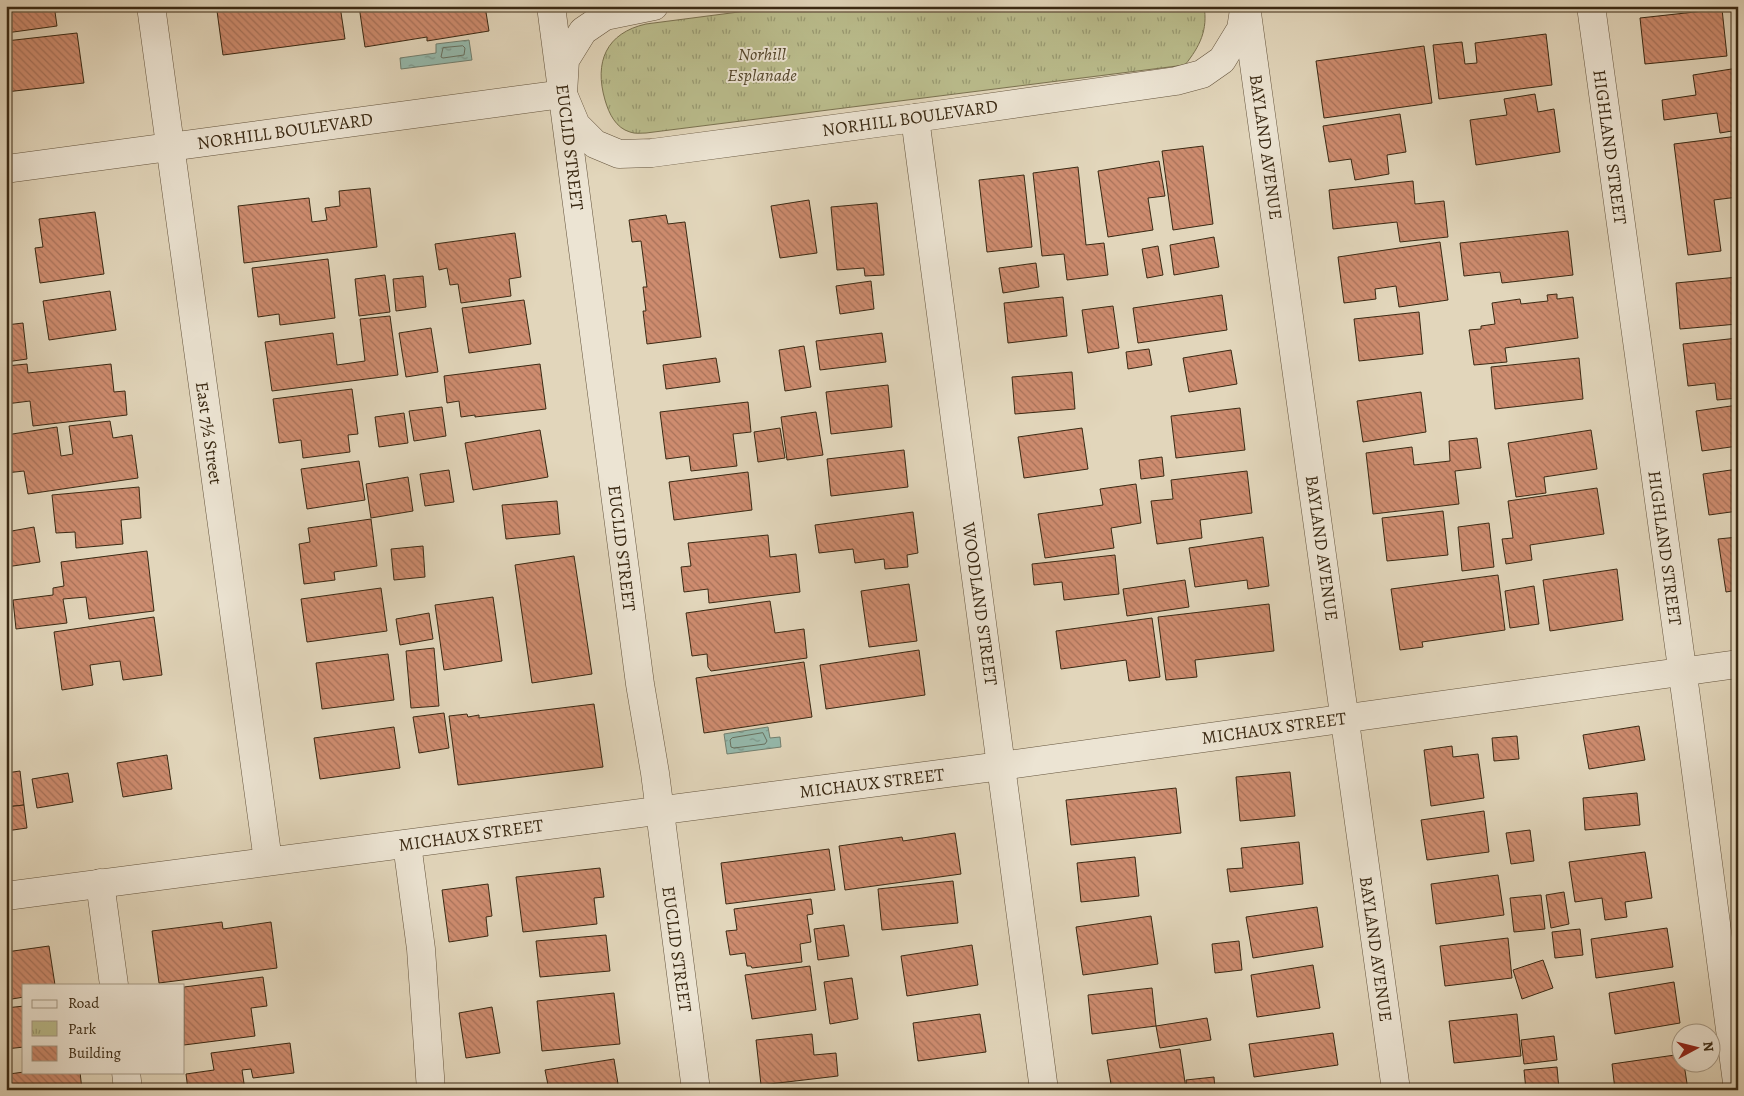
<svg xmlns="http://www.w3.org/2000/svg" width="1744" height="1096" viewBox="0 0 1744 1096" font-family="Alegreya,serif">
<defs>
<pattern id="park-tufts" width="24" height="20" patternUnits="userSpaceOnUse" patternTransform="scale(1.25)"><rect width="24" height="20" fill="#babc8c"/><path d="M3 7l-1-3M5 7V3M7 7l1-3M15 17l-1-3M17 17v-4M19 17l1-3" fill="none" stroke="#989971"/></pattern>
<pattern id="water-ripples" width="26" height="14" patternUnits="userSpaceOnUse" patternTransform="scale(1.25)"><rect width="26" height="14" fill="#95b9ac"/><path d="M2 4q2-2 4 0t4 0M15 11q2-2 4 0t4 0" fill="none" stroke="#7b968b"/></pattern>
<pattern id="building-back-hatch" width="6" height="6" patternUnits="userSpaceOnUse" patternTransform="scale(1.25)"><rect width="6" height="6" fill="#ce8c6f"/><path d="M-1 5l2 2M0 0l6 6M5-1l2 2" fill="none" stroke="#a8725a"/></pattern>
</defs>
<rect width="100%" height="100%" fill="#e2d6bb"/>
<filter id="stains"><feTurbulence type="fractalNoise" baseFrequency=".004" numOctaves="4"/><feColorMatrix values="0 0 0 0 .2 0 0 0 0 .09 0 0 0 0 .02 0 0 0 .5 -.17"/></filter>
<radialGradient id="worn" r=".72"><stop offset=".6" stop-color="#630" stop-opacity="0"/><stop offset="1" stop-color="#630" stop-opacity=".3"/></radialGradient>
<path fill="url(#park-tufts)" stroke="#7a7250" d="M785,6H1204C1208,30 1200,46 1185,65L646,133C641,133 635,134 630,132C616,128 609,114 605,100C594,62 606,33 646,24Z"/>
<g fill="url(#water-ripples)" stroke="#717f6f">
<path d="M469,40L472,60L401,69L400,58L436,53V44Z"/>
<path d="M768,727L770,738L780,737L781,747L727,754L724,734Z"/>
</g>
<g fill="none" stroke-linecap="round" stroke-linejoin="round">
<g stroke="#687160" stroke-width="1">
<path d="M463,46L465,48L464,55L443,58L441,57L443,48Z"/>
<path d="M763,733L767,741L765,744L734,748L731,747L730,740L732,738Z"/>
</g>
</g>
<g fill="url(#building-back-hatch)" stroke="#3a2913">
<path d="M6,6H77V9L55,12L57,26L6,33Z"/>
<path d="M256,6H340L345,39L223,55L217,11Z"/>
<path d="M359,6H485L489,31L427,41V37L365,47Z"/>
<path d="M1722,9L1727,56L1645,64L1640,18Z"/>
<path d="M77,33L84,83L6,92V41Z"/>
<path d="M1546,34L1552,85L1439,99L1433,45L1462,42L1465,64L1477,63L1475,43Z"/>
<path d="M1424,46L1432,103L1324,118L1316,61Z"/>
<path d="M1738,68V130L1720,133L1717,113L1664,120L1662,100L1696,95L1693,75Z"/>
<path d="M1535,94L1538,112L1554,109L1560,152L1476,165L1470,120L1507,115L1504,99Z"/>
<path d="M1400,114L1406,152L1387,155L1389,174L1355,180L1351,159L1329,162L1323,126Z"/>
<path d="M1738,136V197L1714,200L1721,251L1688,255L1674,144Z"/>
<path d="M1203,146L1213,224L1173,230L1162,151Z"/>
<path d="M1159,161L1165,196L1148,198L1153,230L1108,237L1098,171Z"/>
<path d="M1078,167L1086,245L1104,243L1108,275L1067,280L1064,254L1042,256L1033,173Z"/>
<path d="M1024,175L1032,247L987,252L979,180Z"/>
<path d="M1413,181L1415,204L1444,201L1448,237L1400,242L1397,222L1333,229L1329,190Z"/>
<path d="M370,188L377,247L244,263L238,206L309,198L312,222L327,220L325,208L340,206L339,191Z"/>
<path d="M809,200L817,253L780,258L771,206Z"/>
<path d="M877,203L884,275L865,276L864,268L837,270L831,207Z"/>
<path d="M95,212L104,274L40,283L35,248L43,247L39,219Z"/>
<path d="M666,215L668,224L685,222L701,337L647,344L643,311H646L643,287H647L641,241L632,242L629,220Z"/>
<path d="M1568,231L1573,275L1502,283L1500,272L1464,276L1460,243Z"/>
<path d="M515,233L521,277L509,279L511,296L461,303L458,284L450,285L447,268L439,270L435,244Z"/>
<path d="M1214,237L1219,267L1174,275L1170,245Z"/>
<path d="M1440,242L1448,300L1399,307L1396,286L1375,289L1376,299L1344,303L1338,257Z"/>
<path d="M1158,246L1163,275L1147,278L1142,249Z"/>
<path d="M328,259L335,318L280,325L279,314L258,317L252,268Z"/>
<path d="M1036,263L1039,287L1003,293L999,268Z"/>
<path d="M385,275L390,312L359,316L355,279Z"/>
<path d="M423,276L426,307L396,311L393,279Z"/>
<path d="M1738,277V324L1680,329L1676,283Z"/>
<path d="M871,281L874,309L840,314L836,286Z"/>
<path d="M110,291L116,330L49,340L43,301Z"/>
<path d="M1557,294V299L1573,297L1578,338L1505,348L1507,362L1474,365L1469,330L1481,329V326L1495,324L1492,303L1520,299L1521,304L1548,301L1547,295Z"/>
<path d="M1222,295L1227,330L1138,343L1133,308Z"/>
<path d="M1063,297L1067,336L1008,343L1004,303Z"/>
<path d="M524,300L531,344L469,353L462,308Z"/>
<path d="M1113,306L1119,348L1088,353L1082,310Z"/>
<path d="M1419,312L1423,354L1359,361L1354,319Z"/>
<path d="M390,316L398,375L272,391L265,342L333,333L337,365L365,361L360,319Z"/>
<path d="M23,323L27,359L6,362V325Z"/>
<path d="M431,328L438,372L406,377L399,333Z"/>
<path d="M882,333L886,362L820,370L816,341Z"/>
<path d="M1738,338V398L1717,400L1715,383L1688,386L1683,344Z"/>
<path d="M804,346L811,387L785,391L779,350Z"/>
<path d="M1149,349L1152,365L1128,369L1126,352Z"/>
<path d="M1231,350L1237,384L1189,392L1183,358Z"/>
<path d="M716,358L720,382L666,389L663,365Z"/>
<path d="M1579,358L1583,399L1495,409L1491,367Z"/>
<path d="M27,364L28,373L111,364L114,392L125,391L127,415L33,426L30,401L6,404V366Z"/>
<path d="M540,364L546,409L475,417V415L461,417L459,401L447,403L444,376Z"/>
<path d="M1072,372L1075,409L1015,414L1012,377Z"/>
<path d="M888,385L892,427L831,434L826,392Z"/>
<path d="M352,389L358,434L348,435L350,452L303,458L301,440L279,443L273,399Z"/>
<path d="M1421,392L1426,432L1363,442L1357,401Z"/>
<path d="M748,402L751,432L733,434L737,466L691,471L689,456L666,459L660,412Z"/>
<path d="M1738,405V446L1702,451L1696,411Z"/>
<path d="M442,407L446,436L414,441L409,411Z"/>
<path d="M1240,408L1245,450L1176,458L1171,416Z"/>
<path d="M816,412L823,455L787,460L781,417Z"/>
<path d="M404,413L408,443L379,447L375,417Z"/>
<path d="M110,421L113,438L132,435L138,478L28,494L24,471L6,473V435L57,427L61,456L73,454L69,426Z"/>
<path d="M780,428L785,458L758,462L754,432Z"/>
<path d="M1082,428L1088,469L1024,478L1018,437Z"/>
<path d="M540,430L548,477L473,490L465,443Z"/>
<path d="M1591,430L1597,469L1544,477L1546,493L1516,497L1508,443Z"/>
<path d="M1477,438L1481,468L1455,471L1459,504L1373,514L1366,453L1412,447L1414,465L1450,461L1449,441Z"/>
<path d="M904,450L908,487L831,496L827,459Z"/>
<path d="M1162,457L1164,476L1141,479L1139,460Z"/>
<path d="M359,461L365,500L307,509L301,469Z"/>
<path d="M1738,469V511L1709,515L1703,474Z"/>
<path d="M449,470L454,502L425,506L420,474Z"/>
<path d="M1247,471L1252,513L1200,520L1202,538L1157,544L1151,501L1173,499L1171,480Z"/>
<path d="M748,472L752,510L674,520L669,482Z"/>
<path d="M408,477L413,511L371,518L366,484Z"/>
<path d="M1136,484L1141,523L1111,528L1114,548L1045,558L1038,514L1103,505L1100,489Z"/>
<path d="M139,487L141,518L121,520L123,544L76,548L75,532L56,533L52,495Z"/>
<path d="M1597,488L1604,534L1530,545L1532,560L1506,564L1502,539L1513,538L1508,501Z"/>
<path d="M557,501L560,534L506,539L502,505Z"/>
<path d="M1443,511L1448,555L1387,561L1382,518Z"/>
<path d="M913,512L918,553L907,555L908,567L885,569L884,559L855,563L853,549L819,553L815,525Z"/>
<path d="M371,519L377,566L334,572L335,580L304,584L299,544L310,542L308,528Z"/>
<path d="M1489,523L1494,567L1462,571L1458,527Z"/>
<path d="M34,527L40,562L6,567V532Z"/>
<path d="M768,535L770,557L796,554L800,592L709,603L708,589L684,592L681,567L691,566L688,543Z"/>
<path d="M1263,537L1269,586L1248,589L1247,580L1195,587L1189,548Z"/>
<path d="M1738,537V590L1726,592L1718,539Z"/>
<path d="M423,546L425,577L394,580L391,549Z"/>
<path d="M147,551L154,611L89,619L86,597L63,599L67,623L16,629L13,600L53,595V588L64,586L61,562Z"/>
<path d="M1115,555L1119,594L1064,600L1062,582L1034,585L1032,564Z"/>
<path d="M574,556L592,674L532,683L515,565Z"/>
<path d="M1617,569L1623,620L1550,631L1543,580Z"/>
<path d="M1498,575L1505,630L1422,642L1423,647L1400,650L1391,589Z"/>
<path d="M1185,580L1189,607L1127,616L1123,589Z"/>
<path d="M909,584L917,641L869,647L861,591Z"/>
<path d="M1534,586L1539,624L1510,628L1505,591Z"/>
<path d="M381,588L387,631L307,642L301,599Z"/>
<path d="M493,597L502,661L444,670L435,605Z"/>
<path d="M770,601L775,633L804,629L807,658L711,671L708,667L707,654L692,656L686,613Z"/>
<path d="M1269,604L1274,651L1195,660L1197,677L1166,680L1158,617Z"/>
<path d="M429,613L433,639L400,645L396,619Z"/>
<path d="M154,617L162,675L123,680L120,661L90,665L93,685L62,690L54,632Z"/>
<path d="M1152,618L1160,677L1129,681L1126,660L1061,669L1056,631Z"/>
<path d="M434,648L439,706L411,708L406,651Z"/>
<path d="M919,650L925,695L826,709L820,665Z"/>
<path d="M388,654L394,700L322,709L316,663Z"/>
<path d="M804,662L812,717L704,733L696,678Z"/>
<path d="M594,704L603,767L458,785L449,716L467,714L468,717L479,715V718Z"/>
<path d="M444,713L449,748L419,753L413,717Z"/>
<path d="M1734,718H1738V745Z"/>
<path d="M1639,726L1645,760L1589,769L1583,735Z"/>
<path d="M394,727L400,768L320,779L314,738Z"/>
<path d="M1517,736L1519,759L1494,761L1492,738Z"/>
<path d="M1452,746L1453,757L1478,754L1484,798L1431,806L1424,750Z"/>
<path d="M167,755L172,789L123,797L117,763Z"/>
<path d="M20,771L24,805L6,807V773Z"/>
<path d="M1290,772L1295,816L1240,821L1236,777Z"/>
<path d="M68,773L73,802L37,808L32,779Z"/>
<path d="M1176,788L1181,833L1071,845L1066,800Z"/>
<path d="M1637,793L1640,825L1585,830L1583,798Z"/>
<path d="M24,805L27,828L6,831V807Z"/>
<path d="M1484,811L1489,852L1427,860L1421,820Z"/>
<path d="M1530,830L1534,861L1511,864L1506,833Z"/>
<path d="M955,833L961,874L845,890L839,846L902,837L903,841Z"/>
<path d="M1299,842L1303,884L1230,892L1227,869L1243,868L1241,848Z"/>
<path d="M829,849L835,890L726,904L721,863Z"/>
<path d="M1645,852L1652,898L1625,902L1627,917L1605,920L1602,898L1575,902L1569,862Z"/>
<path d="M1135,857L1139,896L1081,902L1077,863Z"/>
<path d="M600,868L604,897L594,898L597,924L523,932L516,877Z"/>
<path d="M1498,875L1504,915L1436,924L1431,884Z"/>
<path d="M953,881L958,923L882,930L878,889Z"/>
<path d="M488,884L492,916L486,917L488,936L449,942L442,890Z"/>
<path d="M1564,892L1569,924L1551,928L1546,895Z"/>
<path d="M1541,895L1545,929L1514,932L1510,898Z"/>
<path d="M811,899L813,914L807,915L811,942L800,944L802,962L752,968L751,966H747L745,953L730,955L726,931L737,930L734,909Z"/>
<path d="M1317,907L1323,947L1253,958L1246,917Z"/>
<path d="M1151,916L1158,964L1083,975L1076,927Z"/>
<path d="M222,922L223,929L271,922L277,968L159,983L152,931Z"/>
<path d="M844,925L849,956L818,960L814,929Z"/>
<path d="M1667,928L1673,967L1596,978L1591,939Z"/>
<path d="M1580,929L1583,955L1555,958L1552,932Z"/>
<path d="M606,935L610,971L540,977L536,941Z"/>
<path d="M1508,938L1512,978L1445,986L1440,946Z"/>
<path d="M1239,941L1242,970L1215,973L1212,944Z"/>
<path d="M972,945L978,985L907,996L901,956Z"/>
<path d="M49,946L55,985H24V997L6,1000V952Z"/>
<path d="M1543,960L1553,988L1522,999L1513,970Z"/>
<path d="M1313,965L1320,1008L1257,1017L1251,975Z"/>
<path d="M810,966L816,1010L752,1019L745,975Z"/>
<path d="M263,977L267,1006L251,1008L255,1036L184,1045V987Z"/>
<path d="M852,978L858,1019L830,1024L824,982Z"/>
<path d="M1674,982L1680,1023L1615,1034L1609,993Z"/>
<path d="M1152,988L1156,1026L1092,1034L1088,995Z"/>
<path d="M614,993L620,1044L542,1051L537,1001Z"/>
<path d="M24,1006V1047L6,1049V1008Z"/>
<path d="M492,1007L500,1053L466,1058L459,1013Z"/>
<path d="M980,1014L986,1052L918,1061L913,1023Z"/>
<path d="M1517,1014L1521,1056L1454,1063L1449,1021Z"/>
<path d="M1207,1018L1211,1040L1160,1048L1156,1026Z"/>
<path d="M1333,1033L1338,1065L1254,1077L1249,1044Z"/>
<path d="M812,1034L814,1055L836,1053L838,1076L761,1085L756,1040Z"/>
<path d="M1554,1036L1557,1060L1524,1064L1521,1040Z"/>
<path d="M290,1043L294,1073L253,1078L251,1069L242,1070L245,1090H188L186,1074L214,1070L211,1053Z"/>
<path d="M1180,1049L1186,1089L1112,1090L1107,1060Z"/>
<path d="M1682,1054V1064H1684L1688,1090H1615L1612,1064Z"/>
<path d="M614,1059L619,1090H549L545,1070Z"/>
<path d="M1557,1067L1559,1090H1526L1524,1070Z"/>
<path d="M24,1072H80L82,1090H6V1088L11,1087L9,1074Z"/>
<path d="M1214,1077L1215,1090H1187L1186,1080Z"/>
</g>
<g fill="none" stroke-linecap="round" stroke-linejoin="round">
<defs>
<g id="minor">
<path d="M151,6L268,861"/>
<path d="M551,6L640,684L655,773L696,1090"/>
<path d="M654,6L605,16L583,31L565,60L563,94L576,125L595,144L619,154L652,153L915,118L1176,81L1202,74L1222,60L1241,29L1244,10"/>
<path d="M1246,6L1396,1090"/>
<path d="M1591,6L1689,719L1738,1090"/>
<path d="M915,118L1044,1090"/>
<path d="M6,169L563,94"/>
<path d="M407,844L421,949L431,1090"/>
<path d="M100,883L114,985"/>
<path d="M6,896L1001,766L1738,664"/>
<path d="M126,1072L128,1090"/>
</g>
</defs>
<use href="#minor" stroke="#64543d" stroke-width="29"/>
<use href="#minor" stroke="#ece4d3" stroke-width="28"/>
</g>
<g text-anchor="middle" stroke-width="4" stroke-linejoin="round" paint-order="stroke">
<g font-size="18" font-style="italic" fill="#54462b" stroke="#ece4d3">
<text x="762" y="60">Norhill<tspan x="762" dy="21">Esplanade</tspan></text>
</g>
<g font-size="18" fill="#3a2913" stroke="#ece4d3">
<text transform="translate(910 118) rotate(-8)" y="6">NORHILL BOULEVARD</text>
<text transform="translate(285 131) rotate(-8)" y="6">NORHILL BOULEVARD</text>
<text transform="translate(570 147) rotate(83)" y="6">EUCLID STREET</text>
<text transform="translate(1266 147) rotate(82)" y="6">BAYLAND AVENUE</text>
<text transform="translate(1610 147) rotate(82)" y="6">HIGHLAND STREET</text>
<text transform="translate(209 433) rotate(82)" y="6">East 7½ Street</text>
<text transform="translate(622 548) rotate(83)" y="6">EUCLID STREET</text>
<text transform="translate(1322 548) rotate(82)" y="6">BAYLAND AVENUE</text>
<text transform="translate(1665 548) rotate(82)" y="6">HIGHLAND STREET</text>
<text transform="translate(980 604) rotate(82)" y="6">WOODLAND STREET</text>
<text transform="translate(1274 728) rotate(-8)" y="6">MICHAUX STREET</text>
<text transform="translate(872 783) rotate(-7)" y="6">MICHAUX STREET</text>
<text transform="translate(471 835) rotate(-8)" y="6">MICHAUX STREET</text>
<text transform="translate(677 949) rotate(82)" y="6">EUCLID STREET</text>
<text transform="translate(1376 949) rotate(82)" y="6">BAYLAND AVENUE</text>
</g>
</g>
<rect width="1744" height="1096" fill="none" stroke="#e2d6bb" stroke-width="25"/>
<rect x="8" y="8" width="1729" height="1081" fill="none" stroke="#3a2913" stroke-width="2.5"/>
<rect x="12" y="12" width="1719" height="1071" fill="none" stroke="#3a2913"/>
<rect x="22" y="984" width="162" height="90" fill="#ece4d3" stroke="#a59986"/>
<rect x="32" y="1000" width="25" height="8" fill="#ece4d3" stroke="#a59986"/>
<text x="68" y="1008" font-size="15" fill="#3a2913">Road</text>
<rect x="32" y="1021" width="25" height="15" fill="url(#park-tufts)" stroke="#a59986"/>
<text x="68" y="1034" font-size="15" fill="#3a2913">Park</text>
<rect x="32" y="1046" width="25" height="15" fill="url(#building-back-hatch)" stroke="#a59986"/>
<text x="68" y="1058" font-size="15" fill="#3a2913">Building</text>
<g transform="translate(1696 1048) rotate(83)"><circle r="24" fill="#ece4d3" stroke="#a59986"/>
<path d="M0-4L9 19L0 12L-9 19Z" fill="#8f2418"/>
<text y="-8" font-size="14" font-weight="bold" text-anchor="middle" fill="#3a2913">N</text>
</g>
<rect width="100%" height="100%" filter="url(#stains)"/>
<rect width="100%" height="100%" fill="url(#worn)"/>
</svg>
